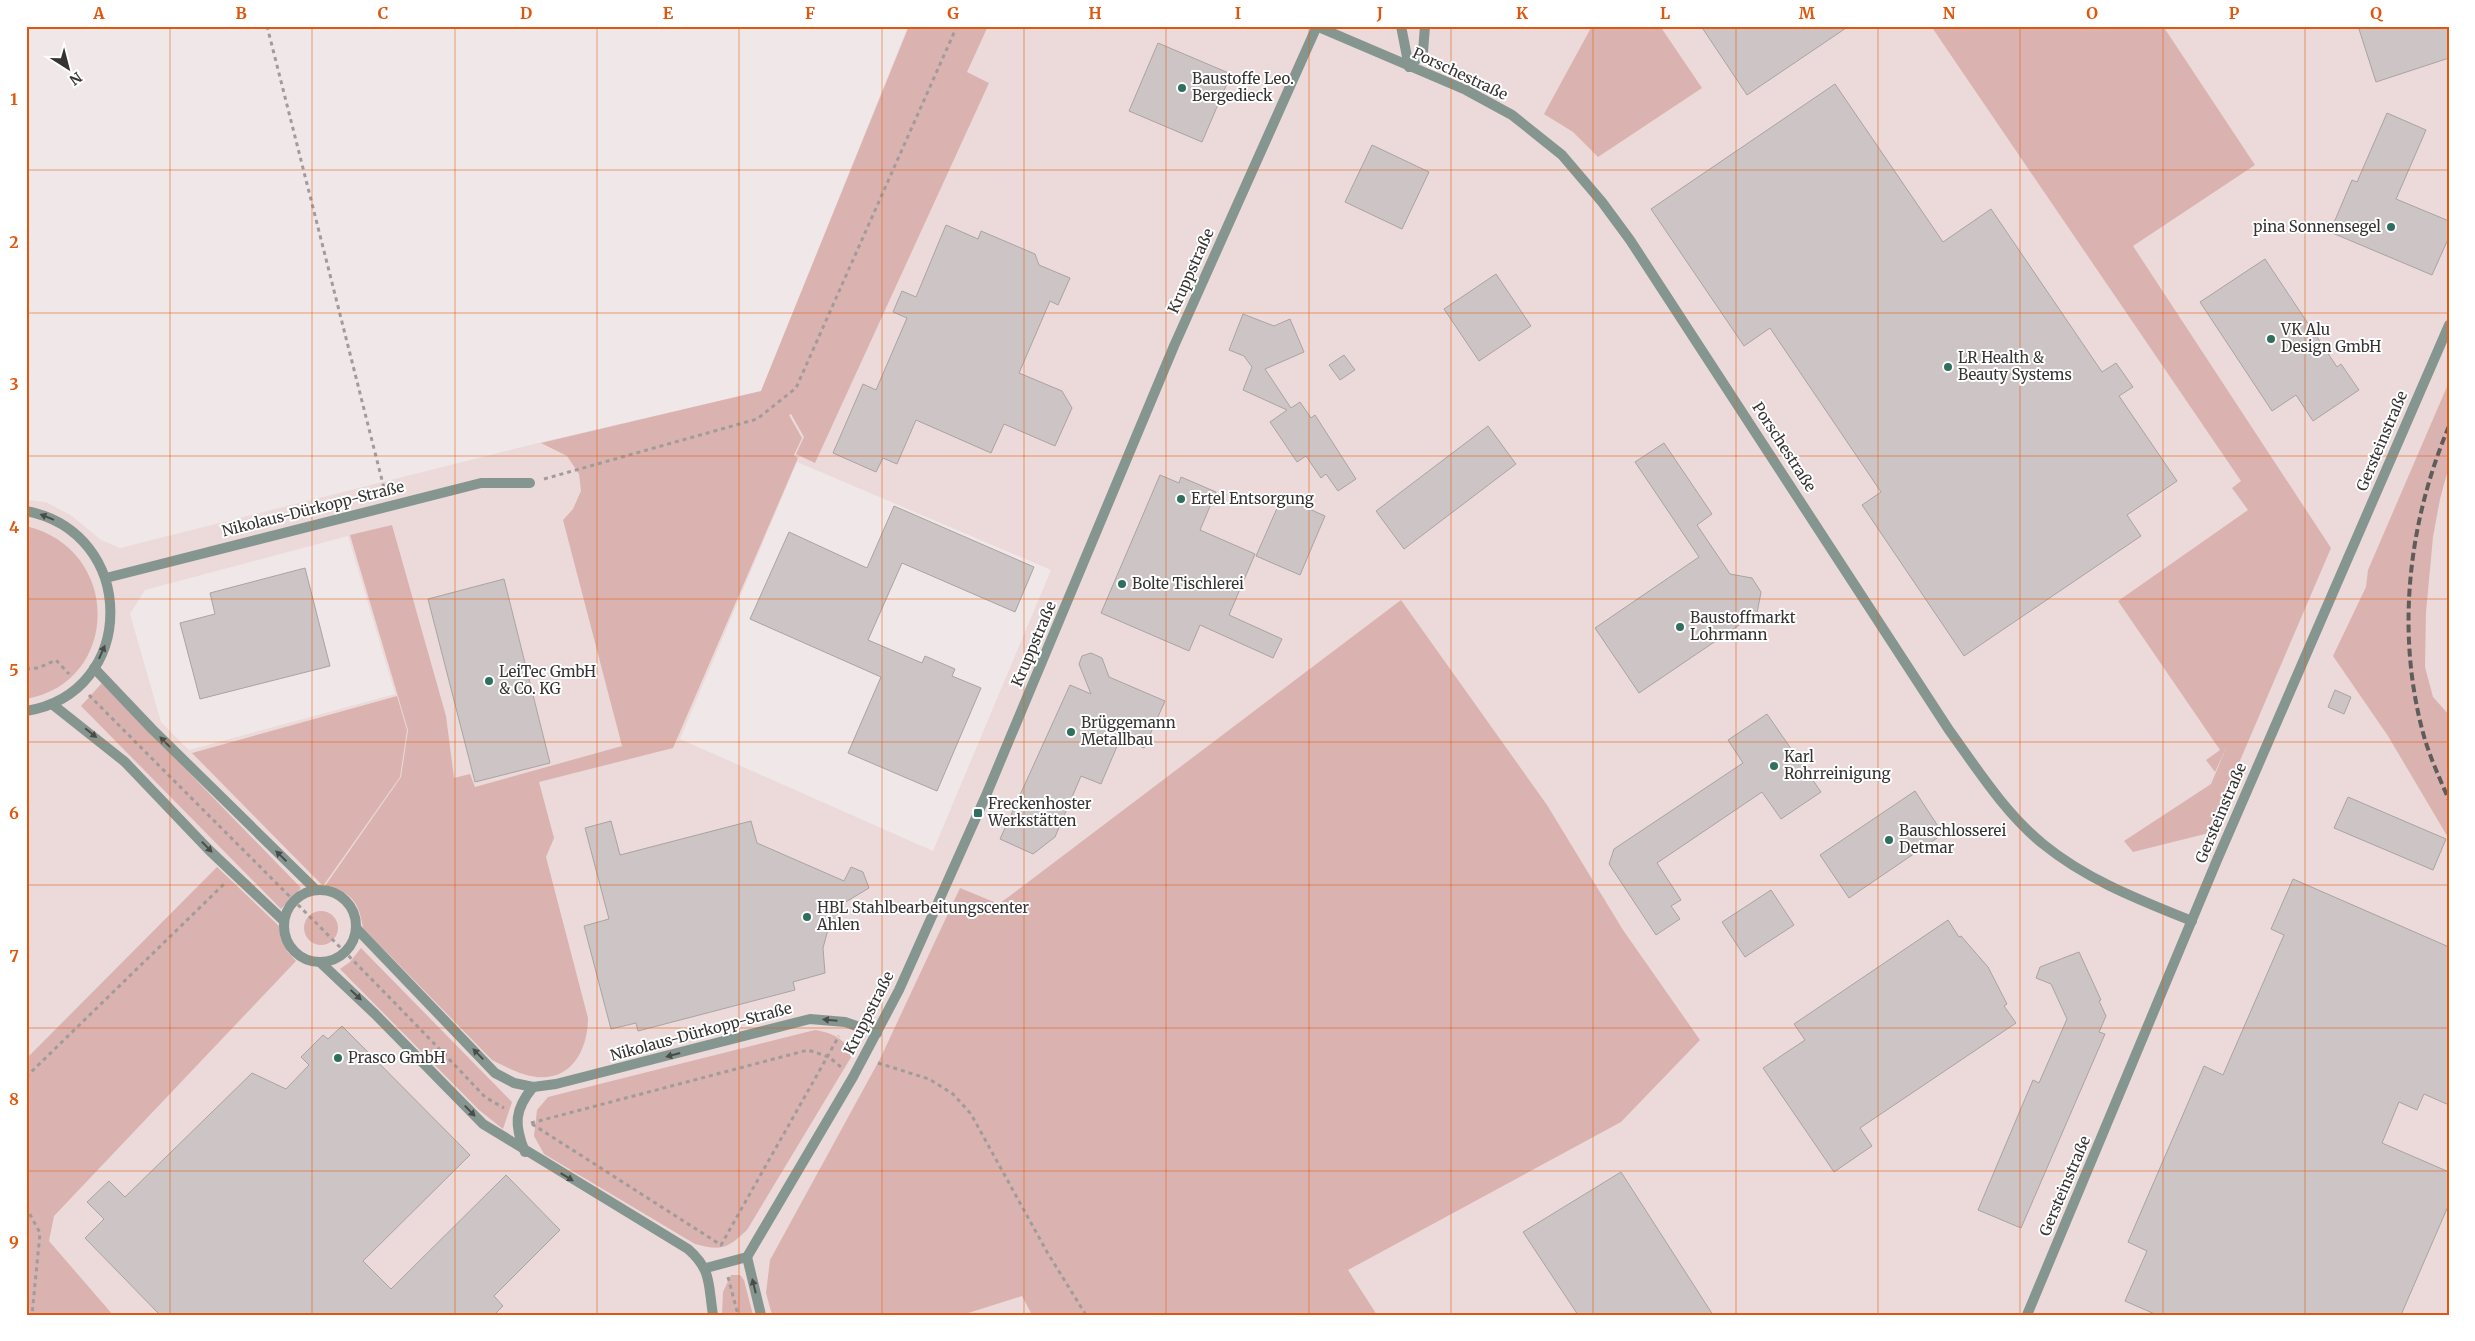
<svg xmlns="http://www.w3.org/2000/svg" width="2475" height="1341" viewBox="0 0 2475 1341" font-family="Merriweather,serif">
<rect width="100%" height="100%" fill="#f0e8e8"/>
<path fill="#ebdad9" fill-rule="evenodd" d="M908,26H2449V1315H26V500L46,502L72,516L101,540L120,548L542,442L761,391ZM797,462L1051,570L933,851L680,739ZM348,536L395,694L189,750L161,722L130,614L145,590Z"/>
<g fill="#dab3b0">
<path d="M909,26H988L967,72L989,83L815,463L796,454L804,437L791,414L789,415L802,438L794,455L798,458L673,748L539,782L554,838L546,857L588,1018C588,1043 577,1074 547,1077C528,1079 508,1068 492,1060L363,928C359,901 351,892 325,886L401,777L408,730L350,535L392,525L446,716L454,778L470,774L475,787L622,746L563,520L573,509L581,491L579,474L567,456L541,443L761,391Z"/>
<path d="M1592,26H1660L1702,88L1598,157L1573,132L1544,114Z"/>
<path d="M1931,26H2163L2255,165L2133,246L2331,548L2209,833L2133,852L2124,841L2211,784L2227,746L2215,772L2206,760L2220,750L2118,601L2248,510L2232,488L2241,481Z"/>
<path d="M2449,382V466L2440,499L2433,537L2426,612L2425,667L2433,697L2449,715V839L2388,736L2333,656L2366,587L2368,570Z"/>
<path d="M26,526C122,549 121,682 26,699Z"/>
<path d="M1401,600L1547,805L1623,930L1700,1040L1621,1122L1348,1270L1377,1315H1032L1022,1296L962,1315H772L766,1293L770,1260L881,1057L960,888L999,904Z"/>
<path d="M102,683L301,888L281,909L81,706Z"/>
<path d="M397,696L407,730L400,777L323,886L192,753Z"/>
<path d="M217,867L279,926L287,951L296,961L54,1216L49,1241L113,1315H26V1059Z"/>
<circle cx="321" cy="928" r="17"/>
<path d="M361,948L512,1102L503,1129L479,1110L340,969L350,962Z"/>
<path d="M815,1030C833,1033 843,1038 853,1054L747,1230C727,1249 721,1251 695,1244L544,1154L534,1136L537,1110L548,1097Z"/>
<path d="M731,1275H740L744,1280L753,1315H722L723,1292Z"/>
</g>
<g fill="#cdc5c5" stroke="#aaa3a2">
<path d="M1701,26H1849L1747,95Z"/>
<path d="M2358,26H2449V58L2376,82Z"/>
<path d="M1158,43L1231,74L1202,142L1129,111Z"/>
<path d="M1835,84L1943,242L1991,209L2102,372L2116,363L2133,387L2119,396L2177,481L2127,515L2141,536L1964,656L1862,505L1881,492L1770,328L1744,346L1651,209Z"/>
<path d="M2387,113L2426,130L2396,199L2449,221V237L2432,275L2330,232L2352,180L2357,182Z"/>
<path d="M1372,145L1429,172L1402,229L1345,202Z"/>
<path d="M946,225L978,239L981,231L1035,254L1039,265L1070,278L1058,305L1050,301L1019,373L1062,391L1072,408L1055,446L1004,424L991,453L916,420L897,464L883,458L876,472L833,453L863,384L876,390L907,318L893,312L902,291L916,297Z"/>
<path d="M2265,259L2337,367L2341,364L2359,390L2313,421L2296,395L2272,411L2200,302Z"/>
<path d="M1496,274L1531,326L1479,361L1444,309Z"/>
<path d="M1243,314L1274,326L1290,319L1304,352L1265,369L1291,408L1300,402L1311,418L1315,415L1356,479L1338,491L1326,474L1321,478L1306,456L1297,462L1270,422L1287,410L1243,390L1252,367L1244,356L1229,350Z"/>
<path d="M1344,355L1355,370L1340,380L1329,365Z"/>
<path d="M1488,426L1516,464L1404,549L1376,511Z"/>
<path d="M1664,443L1712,514L1697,525L1730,574L1752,578L1761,592L1757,613L1639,693L1595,628L1699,557L1635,462Z"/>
<path d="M1160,475L1179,483L1181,477L1216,492L1200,530L1255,554L1229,615L1282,639L1273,658L1200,625L1189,651L1101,613Z"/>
<path d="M1282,497L1325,516L1300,575L1256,556Z"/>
<path d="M894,506L1034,567L1015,612L902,563L868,640L922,663L925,656L955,669L952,676L981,688L937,791L848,753L881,677L750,619L789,532L867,568Z"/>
<path d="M305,568L330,666L200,699L180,623L215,614L210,593Z"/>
<path d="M504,579L550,763L475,782L428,599Z"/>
<path d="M1091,653L1102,658L1109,677L1165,701L1144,748L1121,737L1101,784L1081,776L1055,837L1033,854L1000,839L1070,685L1091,694L1079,664L1082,656Z"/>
<path d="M2335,690L2351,697L2344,714L2328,707Z"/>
<path d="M1767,714L1821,792L1781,819L1762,792L1657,863L1681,900L1671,906L1680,919L1656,935L1609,864L1614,849L1743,763L1728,740Z"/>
<path d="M1915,791L1943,834L1849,898L1820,855Z"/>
<path d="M2348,797L2446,839L2433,870L2334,828Z"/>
<path d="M611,821L620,855L751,821L757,843L844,881L851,867L863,872L869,888L844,903L836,912L840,921L829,926L823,948L825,973L793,982L795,990L638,1031L636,1023L611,1029L584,926L609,919L585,828Z"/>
<path d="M2293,879L2449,947V1105L2424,1094L2417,1110L2399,1102L2382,1143L2449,1172V1204L2401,1315H2157L2125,1301L2147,1251L2128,1242L2204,1066L2223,1075L2284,935L2271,929Z"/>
<path d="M1771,890L1794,925L1745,957L1722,922Z"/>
<path d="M1948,920L1959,937L1961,936L1988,967L2007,1004L2004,1006L2016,1023L1860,1128L1872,1146L1834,1172L1763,1068L1805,1040L1794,1024Z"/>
<path d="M2079,952L2101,1000L2099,1001L2106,1016L2099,1032L2105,1034L2021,1228L1978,1210L2033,1080L2039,1083L2067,1019L2051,984L2036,978L2040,967Z"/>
<path d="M342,1026L470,1155L363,1261L391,1289L506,1175L560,1230L494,1296L503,1306L494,1315H160L85,1238L104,1219L87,1202L109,1181L125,1197L252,1073L286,1089L309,1065L301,1057L323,1035L328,1039Z"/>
<path d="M1621,1172L1713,1315H1578L1523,1232Z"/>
</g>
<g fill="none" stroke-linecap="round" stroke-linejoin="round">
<g stroke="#a19b9b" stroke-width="3" stroke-dasharray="4 4" stroke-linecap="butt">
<path d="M267,26L385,492"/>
<path d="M544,479L757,419L796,388L957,26"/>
<path d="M26,669L38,668L56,660L69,674"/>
<path d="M89,695C221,829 356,960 485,1097L504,1108"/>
<path d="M878,1063L929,1079L953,1094L971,1114L1047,1252L1086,1315"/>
<path d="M26,1077L224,884"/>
<path d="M531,1123L808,1050L829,1057L841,1067"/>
<path d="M532,1124L721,1245L839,1036"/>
<path d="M26,1207L40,1233L32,1315"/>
<path d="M728,1277L738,1315"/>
</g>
<path stroke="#859690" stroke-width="10" d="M1401,26L1409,67L1423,52L1425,26"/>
<g stroke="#859690" stroke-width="10">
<path d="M1316,26L1466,90L1512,115L1562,155L1602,202L1630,240L1949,730C1978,770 2005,813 2043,844C2087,880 2140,900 2192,921"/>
<path d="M26,511C138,532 139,693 26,711"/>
<path d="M106,578L481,483H530"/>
<path d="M94,668L152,729L316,890"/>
<path d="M52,704L125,762L209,850L284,921"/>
<circle cx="320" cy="926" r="36"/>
<path d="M356,928L495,1073L514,1083L533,1087L556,1084L810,1019L845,1022L877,1033"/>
<path d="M320,962L375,1014L483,1124L688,1249C712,1270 708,1284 713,1315"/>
<path d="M525,1152C514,1125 514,1110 533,1087"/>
<path d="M747,1257L761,1315"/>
<path d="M706,1268L747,1257L853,1077L899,990L987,793L1174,346L1317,26"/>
<path d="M2027,1315L2217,860L2449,325"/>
</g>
<path stroke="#605c5c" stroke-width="4" stroke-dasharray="8 4" stroke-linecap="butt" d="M2449,426C2409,521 2396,628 2422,729C2428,753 2439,777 2449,800"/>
</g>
<defs><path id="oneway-solid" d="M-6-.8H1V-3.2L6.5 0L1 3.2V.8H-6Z" transform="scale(1.25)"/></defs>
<g fill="#4a4c4a">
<use href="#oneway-solid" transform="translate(47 517) rotate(-158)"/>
<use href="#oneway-solid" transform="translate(102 652) rotate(-66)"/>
<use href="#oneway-solid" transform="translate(91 733) rotate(39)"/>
<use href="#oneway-solid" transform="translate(165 742) rotate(-135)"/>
<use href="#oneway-solid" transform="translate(207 847) rotate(46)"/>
<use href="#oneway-solid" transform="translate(281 856) rotate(-136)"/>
<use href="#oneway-solid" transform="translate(356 995) rotate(43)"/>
<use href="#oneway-solid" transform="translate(830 1020) rotate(-175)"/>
<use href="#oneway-solid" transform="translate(478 1054) rotate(-134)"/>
<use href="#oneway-solid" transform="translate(673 1055) rotate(165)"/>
<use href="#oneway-solid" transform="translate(470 1111) rotate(46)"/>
<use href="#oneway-solid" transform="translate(567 1177) rotate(31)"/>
<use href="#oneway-solid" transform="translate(754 1286) rotate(-104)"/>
</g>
<path fill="none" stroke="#df570e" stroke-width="1" stroke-opacity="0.55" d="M170,26V1315M312,26V1315M455,26V1315M597,26V1315M739,26V1315M882,26V1315M1024,26V1315M1166,26V1315M1309,26V1315M1451,26V1315M1593,26V1315M1736,26V1315M1878,26V1315M2020,26V1315M2163,26V1315M2305,26V1315M26,170H2449M26,313H2449M26,456H2449M26,599H2449M26,742H2449M26,885H2449M26,1028H2449M26,1171H2449"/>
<g fill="#2e6f5d" stroke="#fff" stroke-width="2">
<circle cx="1182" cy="88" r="5"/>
<circle cx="2391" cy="227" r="5"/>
<circle cx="2271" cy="339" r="5"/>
<circle cx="1948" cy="367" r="5"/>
<circle cx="1181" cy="499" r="5"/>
<circle cx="1122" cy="584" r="5"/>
<circle cx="1680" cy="627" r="5"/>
<circle cx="489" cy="681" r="5"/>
<circle cx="1071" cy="732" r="5"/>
<circle cx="1774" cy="766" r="5"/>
<rect x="973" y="808" width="10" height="10" rx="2.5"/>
<circle cx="1889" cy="840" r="5"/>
<circle cx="807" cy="917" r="5"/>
<circle cx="338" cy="1058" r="5"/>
</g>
<g text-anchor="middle" stroke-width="4" stroke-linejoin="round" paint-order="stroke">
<g font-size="15" fill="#363333" stroke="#fff">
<text transform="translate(1460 74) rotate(25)" y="5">Porschestraße</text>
<text transform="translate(1191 271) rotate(-66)" y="5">Kruppstraße</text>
<text transform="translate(2382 441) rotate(-67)" y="5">Gersteinstraße</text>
<text transform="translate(1784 447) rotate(57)" y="5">Porschestraße</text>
<text transform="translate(313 509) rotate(-14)" y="5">Nikolaus-Dürkopp-Straße</text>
<text transform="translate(1034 644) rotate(-67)" y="5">Kruppstraße</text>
<text transform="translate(2221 813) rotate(-67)" y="5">Gersteinstraße</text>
<text transform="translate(869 1013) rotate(-63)" y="5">Kruppstraße</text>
<text transform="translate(701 1032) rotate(-15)" y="5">Nikolaus-Dürkopp-Straße</text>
<text transform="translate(2065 1186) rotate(-67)" y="5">Gersteinstraße</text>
</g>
<g font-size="15" fill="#363333" stroke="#fff" text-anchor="start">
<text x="1192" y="84">Baustoffe Leo.<tspan x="1192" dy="17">Bergedieck</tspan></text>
<text x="2381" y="232" text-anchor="end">pina Sonnensegel</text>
<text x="2281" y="335">VK Alu<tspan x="2281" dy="17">Design GmbH</tspan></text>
<text x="1958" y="363">LR Health &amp;<tspan x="1958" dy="17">Beauty Systems</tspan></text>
<text x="1191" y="504">Ertel Entsorgung</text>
<text x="1132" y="589">Bolte Tischlerei</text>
<text x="1690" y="623">Baustoffmarkt<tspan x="1690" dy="17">Lohrmann</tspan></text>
<text x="499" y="677">LeiTec GmbH<tspan x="499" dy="17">&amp; Co. KG</tspan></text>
<text x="1081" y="728">Brüggemann<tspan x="1081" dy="17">Metallbau</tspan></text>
<text x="1784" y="762">Karl<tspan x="1784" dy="17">Rohrreinigung</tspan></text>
<text x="988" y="809">Freckenhoster<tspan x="988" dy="17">Werkstätten</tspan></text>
<text x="1899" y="836">Bauschlosserei<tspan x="1899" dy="17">Detmar</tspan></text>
<text x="817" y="913">HBL Stahlbearbeitungscenter<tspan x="817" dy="17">Ahlen</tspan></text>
<text x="348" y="1063">Prasco GmbH</text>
</g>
</g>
<rect width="2475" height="1341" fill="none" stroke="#ffffff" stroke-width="55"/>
<g transform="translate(68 68) rotate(144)" stroke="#ffffff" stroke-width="4" paint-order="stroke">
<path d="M0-4L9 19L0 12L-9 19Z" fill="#363333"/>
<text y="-8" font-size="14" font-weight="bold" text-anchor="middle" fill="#363333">N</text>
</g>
<rect x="28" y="28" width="2420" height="1286" fill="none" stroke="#df570e" stroke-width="2"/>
<g font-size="16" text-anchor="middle" font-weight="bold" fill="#df570e">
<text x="99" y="19">A</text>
<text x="241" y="19">B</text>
<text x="383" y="19">C</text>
<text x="526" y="19">D</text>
<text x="668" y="19">E</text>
<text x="810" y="19">F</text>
<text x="953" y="19">G</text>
<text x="1095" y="19">H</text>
<text x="1238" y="19">I</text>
<text x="1380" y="19">J</text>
<text x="1522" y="19">K</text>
<text x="1665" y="19">L</text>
<text x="1807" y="19">M</text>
<text x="1949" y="19">N</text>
<text x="2092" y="19">O</text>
<text x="2234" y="19">P</text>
<text x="2376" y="19">Q</text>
<text x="14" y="105">1</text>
<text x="14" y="248">2</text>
<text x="14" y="390">3</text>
<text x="14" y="533">4</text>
<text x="14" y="676">5</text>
<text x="14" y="819">6</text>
<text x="14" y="962">7</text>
<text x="14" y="1105">8</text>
<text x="14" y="1248">9</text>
</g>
</svg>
